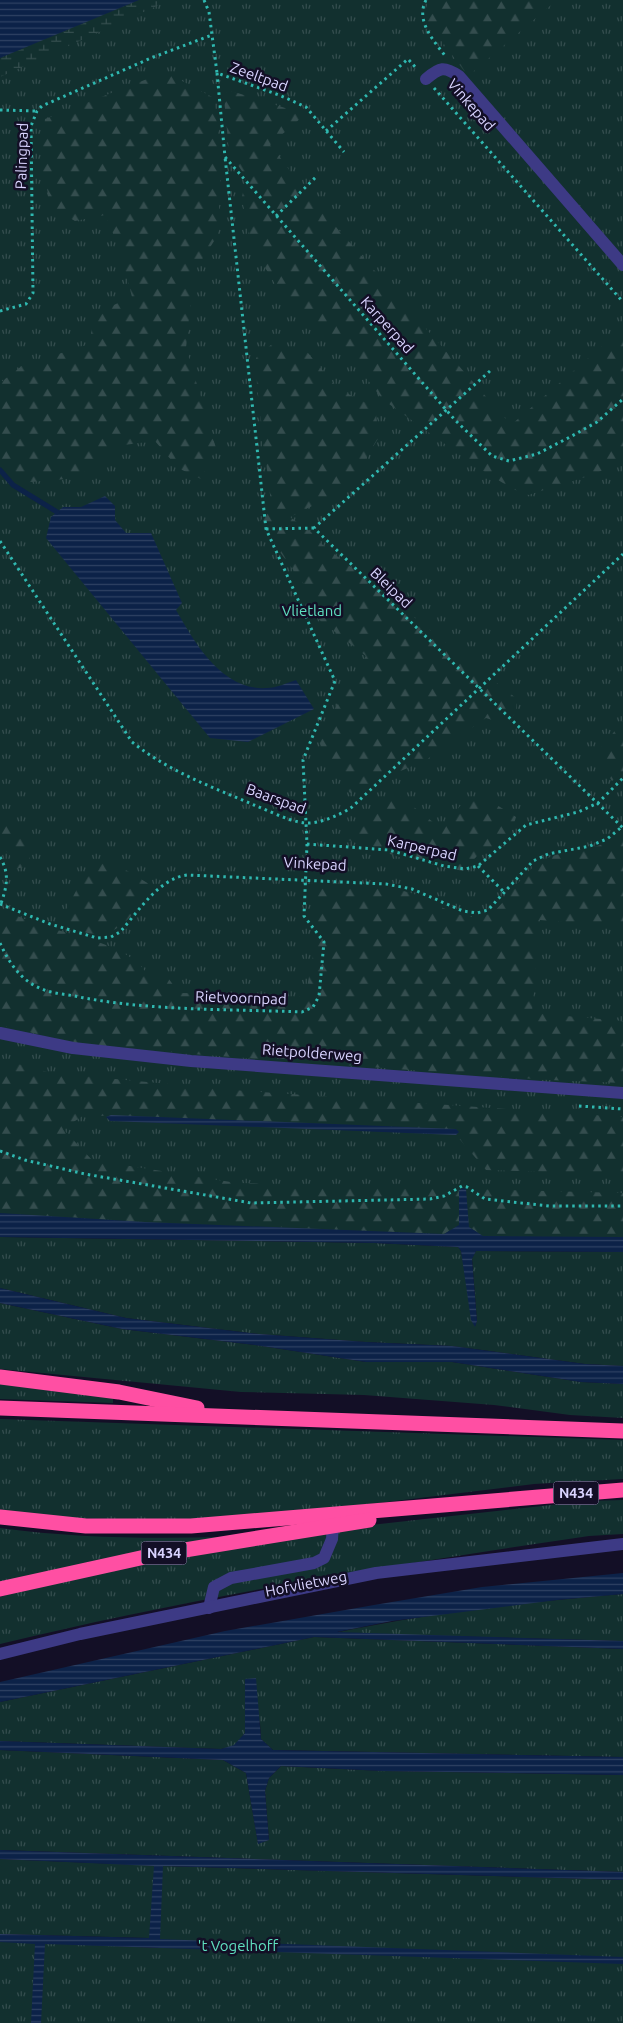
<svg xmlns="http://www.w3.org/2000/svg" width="623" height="2023" viewBox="0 0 623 2023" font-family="Ubuntu,sans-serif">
<defs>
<pattern id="grass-tufts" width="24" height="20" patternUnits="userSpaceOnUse" patternTransform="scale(1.25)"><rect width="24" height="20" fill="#12302f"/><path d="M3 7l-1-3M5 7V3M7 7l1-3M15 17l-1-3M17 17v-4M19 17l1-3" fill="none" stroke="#344d4e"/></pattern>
<pattern id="forest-firs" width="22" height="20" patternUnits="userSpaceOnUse" patternTransform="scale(1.25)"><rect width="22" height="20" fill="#12302f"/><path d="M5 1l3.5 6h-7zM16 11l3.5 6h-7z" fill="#344d4e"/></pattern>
<pattern id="wetland-marsh" width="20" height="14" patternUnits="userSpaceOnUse" patternTransform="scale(1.25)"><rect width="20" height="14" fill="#12302f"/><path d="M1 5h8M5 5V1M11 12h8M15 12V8" fill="none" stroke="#344d4e"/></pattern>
<pattern id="water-rules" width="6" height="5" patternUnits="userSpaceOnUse" patternTransform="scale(1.25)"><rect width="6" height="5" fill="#0c2248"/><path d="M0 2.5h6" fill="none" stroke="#2f4163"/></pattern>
</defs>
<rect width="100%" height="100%" fill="#130f26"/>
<g fill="url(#grass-tufts)">
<path d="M0,0H623V1242L0,1223Z"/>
<path d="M0,1237L374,1243L458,1247L461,1251L475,1326L477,1321L472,1258L476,1251L623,1252V1366L585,1364L452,1346L366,1342L259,1334L126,1318L0,1288Z"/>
<path d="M0,1303L122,1329L255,1345L366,1362H452L581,1382L623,1384V1418L570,1415L494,1405L364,1395L241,1392L0,1369Z"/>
<path d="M0,1382L113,1395V1403L0,1399Z"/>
<path d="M0,1419L623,1440V1479L534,1484L263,1517L173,1520L69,1518L0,1510Z"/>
<path d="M623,1500V1534L589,1536C391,1565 194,1597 0,1644V1597L34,1587L333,1525L362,1526L587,1501Z"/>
<path d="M0,1528C74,1538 148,1539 223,1537L0,1582Z"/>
<path d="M623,1594V1641L334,1633C429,1613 526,1602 623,1594Z"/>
<path d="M314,1637L623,1649V1757L273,1750L261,1739L260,1723L245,1679V1733L234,1746L221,1749L0,1741V1702Z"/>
<path d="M0,1750L223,1760L246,1773L258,1843L269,1840L265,1791L269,1778L281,1766L383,1771L623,1775V1872L0,1850Z"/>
<path d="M0,1859L163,1866L623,1880V2023H0V1941L159,1948L149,1938L0,1934Z"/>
</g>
<g fill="url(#forest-firs)">
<path d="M430,0H557L468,76L428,23L425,10Z"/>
<path d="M165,72L214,98L221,157L218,235L194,272L186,348L216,448L201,479L178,468L155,441L116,446L77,478L19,483L0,463V383L23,365L90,344L93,314L132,297L120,250L105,215L75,221L51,207L41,162L45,119Z"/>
<path d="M228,90L298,112L302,117L270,145C283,160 294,177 306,193L511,425L623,328V461L592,475L528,495L513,489L480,469L382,399L344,348L282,295L256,253L247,228L242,197L246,177L229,152L224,98Z"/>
<path d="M272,344L308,353L338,389L375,407L379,437L348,488L290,517L311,532L318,541L517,699L516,711L508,725L486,718L426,760L350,793L317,739L366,656L317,618L303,583L259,524L271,503L257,386L256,358Z"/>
<path d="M623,721V772L612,781L595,755Z"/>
<path d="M396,793L443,830L460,806L484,797L516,817L508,843L478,855L463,871L402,858L342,838L378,800Z"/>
<path d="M0,808C22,825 28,838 31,866L14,869L10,855L0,845Z"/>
<path d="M623,831V927L540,920L532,1013L623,1021V1083L549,1080L192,1054L74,1043L0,1025V908C16,916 34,923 51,928C80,937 127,946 145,971L166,975L179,993L249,994L293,1000L306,993L315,944L316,916L309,884C339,883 382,884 411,893C434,900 464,926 489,914C508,904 519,872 546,859C572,846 597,855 623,831Z"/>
<path d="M106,858L154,887C140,904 122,936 96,934C84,934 70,927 59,923L92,861Z"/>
<path d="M0,1059L51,1073L233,1090L623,1117V1174L486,1170L456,1135L458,1132L84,1115L63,1129L92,1160L237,1183L459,1190V1225L444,1234L145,1222L0,1213Z"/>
<path d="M466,1189L623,1193V1237L483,1236L469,1227Z"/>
</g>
<path fill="url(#wetland-marsh)" d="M139,0H170L0,77V58Z"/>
<g fill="url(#water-rules)">
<path d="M0,0H139L0,58Z"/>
<path d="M105,496L115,506V520L126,533H151L182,603L176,610C195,643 222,691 267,688C276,688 287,683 296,680L314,709L248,742L210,738L46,538L51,517L63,507H81Z"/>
<path d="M111,1115L456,1129L459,1132L456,1135L110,1121L106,1117Z"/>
<path d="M463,1188L466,1189L469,1227L483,1236L623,1237V1252L476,1251L472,1259L477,1321L475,1327L471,1320L461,1251L458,1247L374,1243L0,1237V1213L145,1222L444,1234L459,1225V1190Z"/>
<path d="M0,1288L126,1318L259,1334L366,1342L452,1346L585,1364L623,1366V1384L581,1382L452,1362H366L255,1345L122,1329L0,1303Z"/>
<path d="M623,1573V1594L557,1600L392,1621L337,1632L623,1641V1649L314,1637L0,1702V1682L225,1631L374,1605L482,1587Z"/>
<path d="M256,1678L261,1739L273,1750L623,1757V1775L383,1771L281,1766L269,1778L265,1791L269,1840L258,1844L246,1773L223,1760L0,1750V1741L221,1749L234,1745L245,1733V1679Z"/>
<path d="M0,1850L623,1872V1880L163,1866L160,1939L623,1957V1964L45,1944L41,2023H31L35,1944L0,1942V1934L149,1938L154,1866L0,1859Z"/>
</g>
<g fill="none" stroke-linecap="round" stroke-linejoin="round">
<path stroke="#0c2248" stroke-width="5" d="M0,470L13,485L57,512"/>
<g stroke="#2fb8b0" stroke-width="3" stroke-dasharray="2.5 4" stroke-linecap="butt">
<path d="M204,0L209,12L217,73L279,95L306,107L344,152"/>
<path d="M426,0C415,21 434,41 446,57"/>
<path d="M217,73L225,157L455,420L492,456L509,461L537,454L570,437L597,422L623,399"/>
<path d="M434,88L623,302"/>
<path d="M0,110L37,111"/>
<path d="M326,131L408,59L417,69"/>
<path d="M276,216L317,176"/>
<path d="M0,311L26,304L33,293L31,126L37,111L42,106L151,58L212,35"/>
<path d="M490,371L314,528L623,828"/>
<path d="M266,529L314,528"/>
<path d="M0,541L132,742C168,771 212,787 254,805C270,811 288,821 305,823C320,824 340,815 352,807L623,554"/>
<path d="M307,844L389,850L444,866L465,869L478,866L526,825L578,812L598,803L623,778"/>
<path d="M0,857C10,874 7,887 0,906"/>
<path d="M478,866L505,893"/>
<path d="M0,904L50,924L97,938L111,937L120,932C139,911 158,879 187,875L386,884L412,889L463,911L477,913L488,910L533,861L548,854L590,846L607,839L623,826"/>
<path d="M0,943C9,963 21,981 42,989C53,994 67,994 79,997C152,1011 228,1009 302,1012L313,1007L319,996L324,942L304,916L307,844L303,760L335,681L266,529L225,157"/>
<path d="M579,1106L623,1109"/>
<path d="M0,1151L25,1160L85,1174L251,1203L430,1199L444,1196L462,1186L467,1187L485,1199L549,1206H623"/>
</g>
<g stroke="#3d3a85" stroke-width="12">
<path d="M426,79C440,67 444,66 459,76L623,265"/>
<path d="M0,1033L73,1048L191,1061L623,1093"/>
<path d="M209,1608L214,1587L231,1578L314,1563L324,1558L332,1539L333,1525"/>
<path d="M0,1654L80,1634L376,1573L623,1544"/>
</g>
<g stroke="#ff4fa3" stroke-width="15">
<path d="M0,1377L119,1392L197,1408"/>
<path d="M0,1408L623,1431"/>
<path d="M0,1517L86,1526H191L623,1490"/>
<path d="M0,1589L154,1555L369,1520"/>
</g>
</g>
<g text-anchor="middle" stroke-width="5" stroke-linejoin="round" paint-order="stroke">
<g fill="#130f26" stroke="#9e99be" stroke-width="1">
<rect x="553.5" y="1481.5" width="45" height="23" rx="4"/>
<rect x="141.5" y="1541.5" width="45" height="23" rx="4"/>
</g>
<g font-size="14" font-weight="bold" fill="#d9d4ff">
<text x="576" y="1498">N434</text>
<text x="164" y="1558">N434</text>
</g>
<g font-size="15" fill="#d9d4ff" stroke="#130f26">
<text transform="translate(259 77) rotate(20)" y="5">Zeeltpad</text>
<text transform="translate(471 105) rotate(49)" y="5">Vinkepad</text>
<text transform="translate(22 156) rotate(-88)" y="5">Palingpad</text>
<text transform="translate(387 325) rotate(48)" y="5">Karperpad</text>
<text transform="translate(391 588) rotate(44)" y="5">Bleipad</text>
<text transform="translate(276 799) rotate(20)" y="5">Baarspad</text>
<text transform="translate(422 848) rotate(13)" y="5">Karperpad</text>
<text transform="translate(315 864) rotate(3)" y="5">Vinkepad</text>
<text transform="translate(241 998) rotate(2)" y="5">Rietvoornpad</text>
<text transform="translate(312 1053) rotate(4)" y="5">Rietpolderweg</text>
<text transform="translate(306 1584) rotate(-11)" y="5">Hofvlietweg</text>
</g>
<g font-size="15" fill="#5fe0c0" stroke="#130f26">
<text x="312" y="616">Vlietland</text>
<text x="238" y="1951">'t Vogelhoff</text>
</g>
</g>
</svg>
